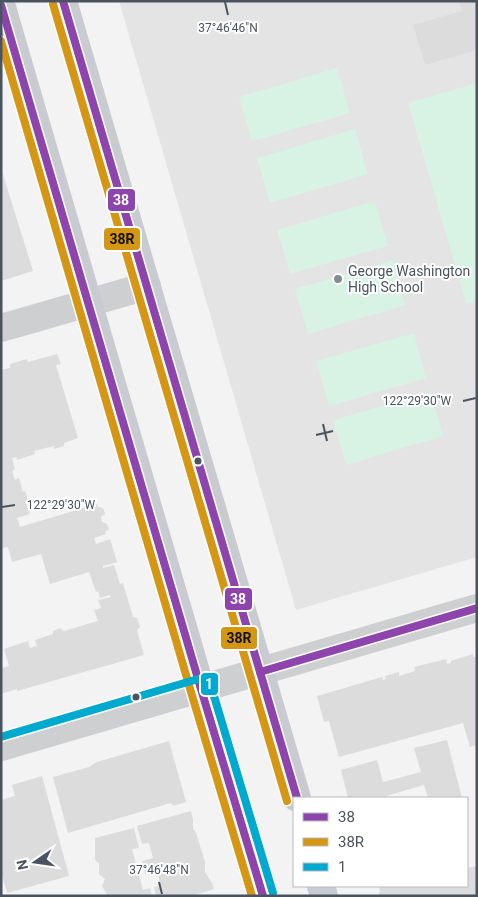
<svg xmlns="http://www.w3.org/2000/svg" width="478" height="897" viewBox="0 0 478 897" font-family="Roboto,sans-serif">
<rect width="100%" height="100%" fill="#f3f3f3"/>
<path fill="#e5e4e5" d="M119,1H477V557L296,610Z"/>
<g fill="#d8f2e3">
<path d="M337,68L350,113L252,141L239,97Z"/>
<path d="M477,83V300L466,303L408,103Z"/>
<path d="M355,129L368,174L270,203L257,158Z"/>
<path d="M375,201L388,246L290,274L277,230Z"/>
<path d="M393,260L405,305L308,334L295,289Z"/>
<path d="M414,333L426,378L329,406L316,361Z"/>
<path d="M431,392L443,436L346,465L333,420Z"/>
</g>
<g fill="#dcdcdd">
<path d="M459,1H477V50L425,65L413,25L462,11Z"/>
<path d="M1,168L33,271L1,281Z"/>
<path d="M57,354L61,364L56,365L78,438L64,443V446L54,449V446L34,451L35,454L17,460L16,457L12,458L15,469L12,471L15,480L19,478L23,492L25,491L28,500L25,501L30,514L17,518L20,527L97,504L98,507L103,508L105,514L101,517L102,522L107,524L109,529L105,532L106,534L94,538L96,544L110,539L117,562L103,566V568L114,565L120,584L123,583L133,617L137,618L140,627L137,630L144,655L17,691V689L1,694V668L9,666L4,649L28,641L30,648L37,646L35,640L53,634V631L60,628L64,631L98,621L94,610L101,608L98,600L111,597L110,595L100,598L98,591L96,592L89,572L50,584L41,554L12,562L8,547L3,548L1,541V370L10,368V364L27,359L28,362Z"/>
<path d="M473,654V657L477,656V745L470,747L463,723L339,757L329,721L324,722L317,696L382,677L383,680L386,679L385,676L399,672V676L415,671L414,667L446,659L447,664L451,663V661Z"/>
<path d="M447,740L462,798H428L424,785L386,796L387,798H348L341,770L377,760L383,782L421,772L414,748Z"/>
<path d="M169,741L186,802L173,806L171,803L68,833L53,777L89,767L97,762Z"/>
<path d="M42,776L69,876L7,893L1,872V800L15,796L12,785Z"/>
<path d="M191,811L193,820V829L196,833L205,862V872L212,883L214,889L192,896H156L154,887L161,886L157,871L145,874L142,861L153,858L149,843L142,844L137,826Z"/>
<path d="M134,828L139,848L132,849L143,890L150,888L152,896H108L102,886L105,879L99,874V863L95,860V838Z"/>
<path d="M477,866V896H379V892H380L379,886H467V868Z"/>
</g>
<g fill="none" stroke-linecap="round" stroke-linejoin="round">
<g stroke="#cdcfd1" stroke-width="28">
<path d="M1,328L147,286"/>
<path d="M1,747L477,608"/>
</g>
<g stroke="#c8ccd0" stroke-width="28">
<path d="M63,1L297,798"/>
<path d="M1,4L201,689L263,896"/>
<path d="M321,886L324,896"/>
</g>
<defs>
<g id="bus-1">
<path d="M63,1L297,798"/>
<path d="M1,5L201,689L263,896"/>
<path d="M260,672L477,608"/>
</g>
<g id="bus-2">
<path d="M53,4L287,801"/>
<path d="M1,41L191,692L252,896"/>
</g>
<path id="bus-3" d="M1,737L198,679L206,680L211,686L273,893"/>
</defs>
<use href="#bus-1" stroke="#fff" stroke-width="11"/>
<use href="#bus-2" stroke="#fff" stroke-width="11"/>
<use href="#bus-3" stroke="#fff" stroke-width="11"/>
<use href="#bus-1" stroke="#8e44ad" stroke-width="8"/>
<use href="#bus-2" stroke="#d49613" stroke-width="8"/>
<use href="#bus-3" stroke="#00a9ce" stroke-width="8"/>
</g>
<path fill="none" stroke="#495460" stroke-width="2" d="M225,2L228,15M463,401L476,398M323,424L327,441M316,435L333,431M2,507L15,505M159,882L162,894"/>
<circle fill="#848c93" stroke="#fff" stroke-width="2" cx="338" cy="279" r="5"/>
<g fill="#495460" stroke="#fff" stroke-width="2">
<circle cx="198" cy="461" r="4.5"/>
<circle cx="136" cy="697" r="4.5"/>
</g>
<g text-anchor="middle" stroke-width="4" stroke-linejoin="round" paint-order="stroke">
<g font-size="14" fill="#495460" stroke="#fff" text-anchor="start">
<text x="348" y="276">George Washington<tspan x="348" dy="16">High School</tspan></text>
</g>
</g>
<g font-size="12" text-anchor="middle" fill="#495460" stroke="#fff" stroke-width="4" stroke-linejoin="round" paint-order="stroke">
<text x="228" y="32">37°46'46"N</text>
<text x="417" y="405">122°29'30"W</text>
<text x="61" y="509">122°29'30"W</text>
<text x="159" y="874">37°46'48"N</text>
</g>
<g stroke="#fff" stroke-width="2">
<rect x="107" y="188" width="29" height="24" rx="5" fill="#8e44ad"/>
<rect x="103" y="227" width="38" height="24" rx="5" fill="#d49613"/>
<rect x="224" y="587" width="29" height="24" rx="5" fill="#8e44ad"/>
<rect x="220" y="626" width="38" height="24" rx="5" fill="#d49613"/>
<rect x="200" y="672" width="19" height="24" rx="5" fill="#00a9ce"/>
</g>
<g font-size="14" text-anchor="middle" font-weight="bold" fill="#fff">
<text x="121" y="205">38</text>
<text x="238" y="604">38</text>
<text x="209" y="689">1</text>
</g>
<g font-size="14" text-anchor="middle" font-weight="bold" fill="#111">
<text x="122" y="244">38R</text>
<text x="239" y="643">38R</text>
</g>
<rect width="478" height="897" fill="none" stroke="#495460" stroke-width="5"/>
<rect x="293" y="797" width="175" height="90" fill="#ffffff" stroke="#b6bbbf"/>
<rect x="303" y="813" width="25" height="8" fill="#8e44ad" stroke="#b6bbbf"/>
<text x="338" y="822" font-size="15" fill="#495460">38</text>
<rect x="303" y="838" width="25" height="8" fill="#d49613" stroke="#b6bbbf"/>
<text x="338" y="847" font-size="15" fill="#495460">38R</text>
<rect x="303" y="863" width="25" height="8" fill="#00a9ce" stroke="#b6bbbf"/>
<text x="338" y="872" font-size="15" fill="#495460">1</text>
<g transform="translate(35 862) rotate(257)" stroke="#ffffff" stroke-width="4" paint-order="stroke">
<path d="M0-4L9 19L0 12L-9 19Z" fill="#495460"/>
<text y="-8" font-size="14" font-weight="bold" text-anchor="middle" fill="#495460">N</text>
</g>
</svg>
